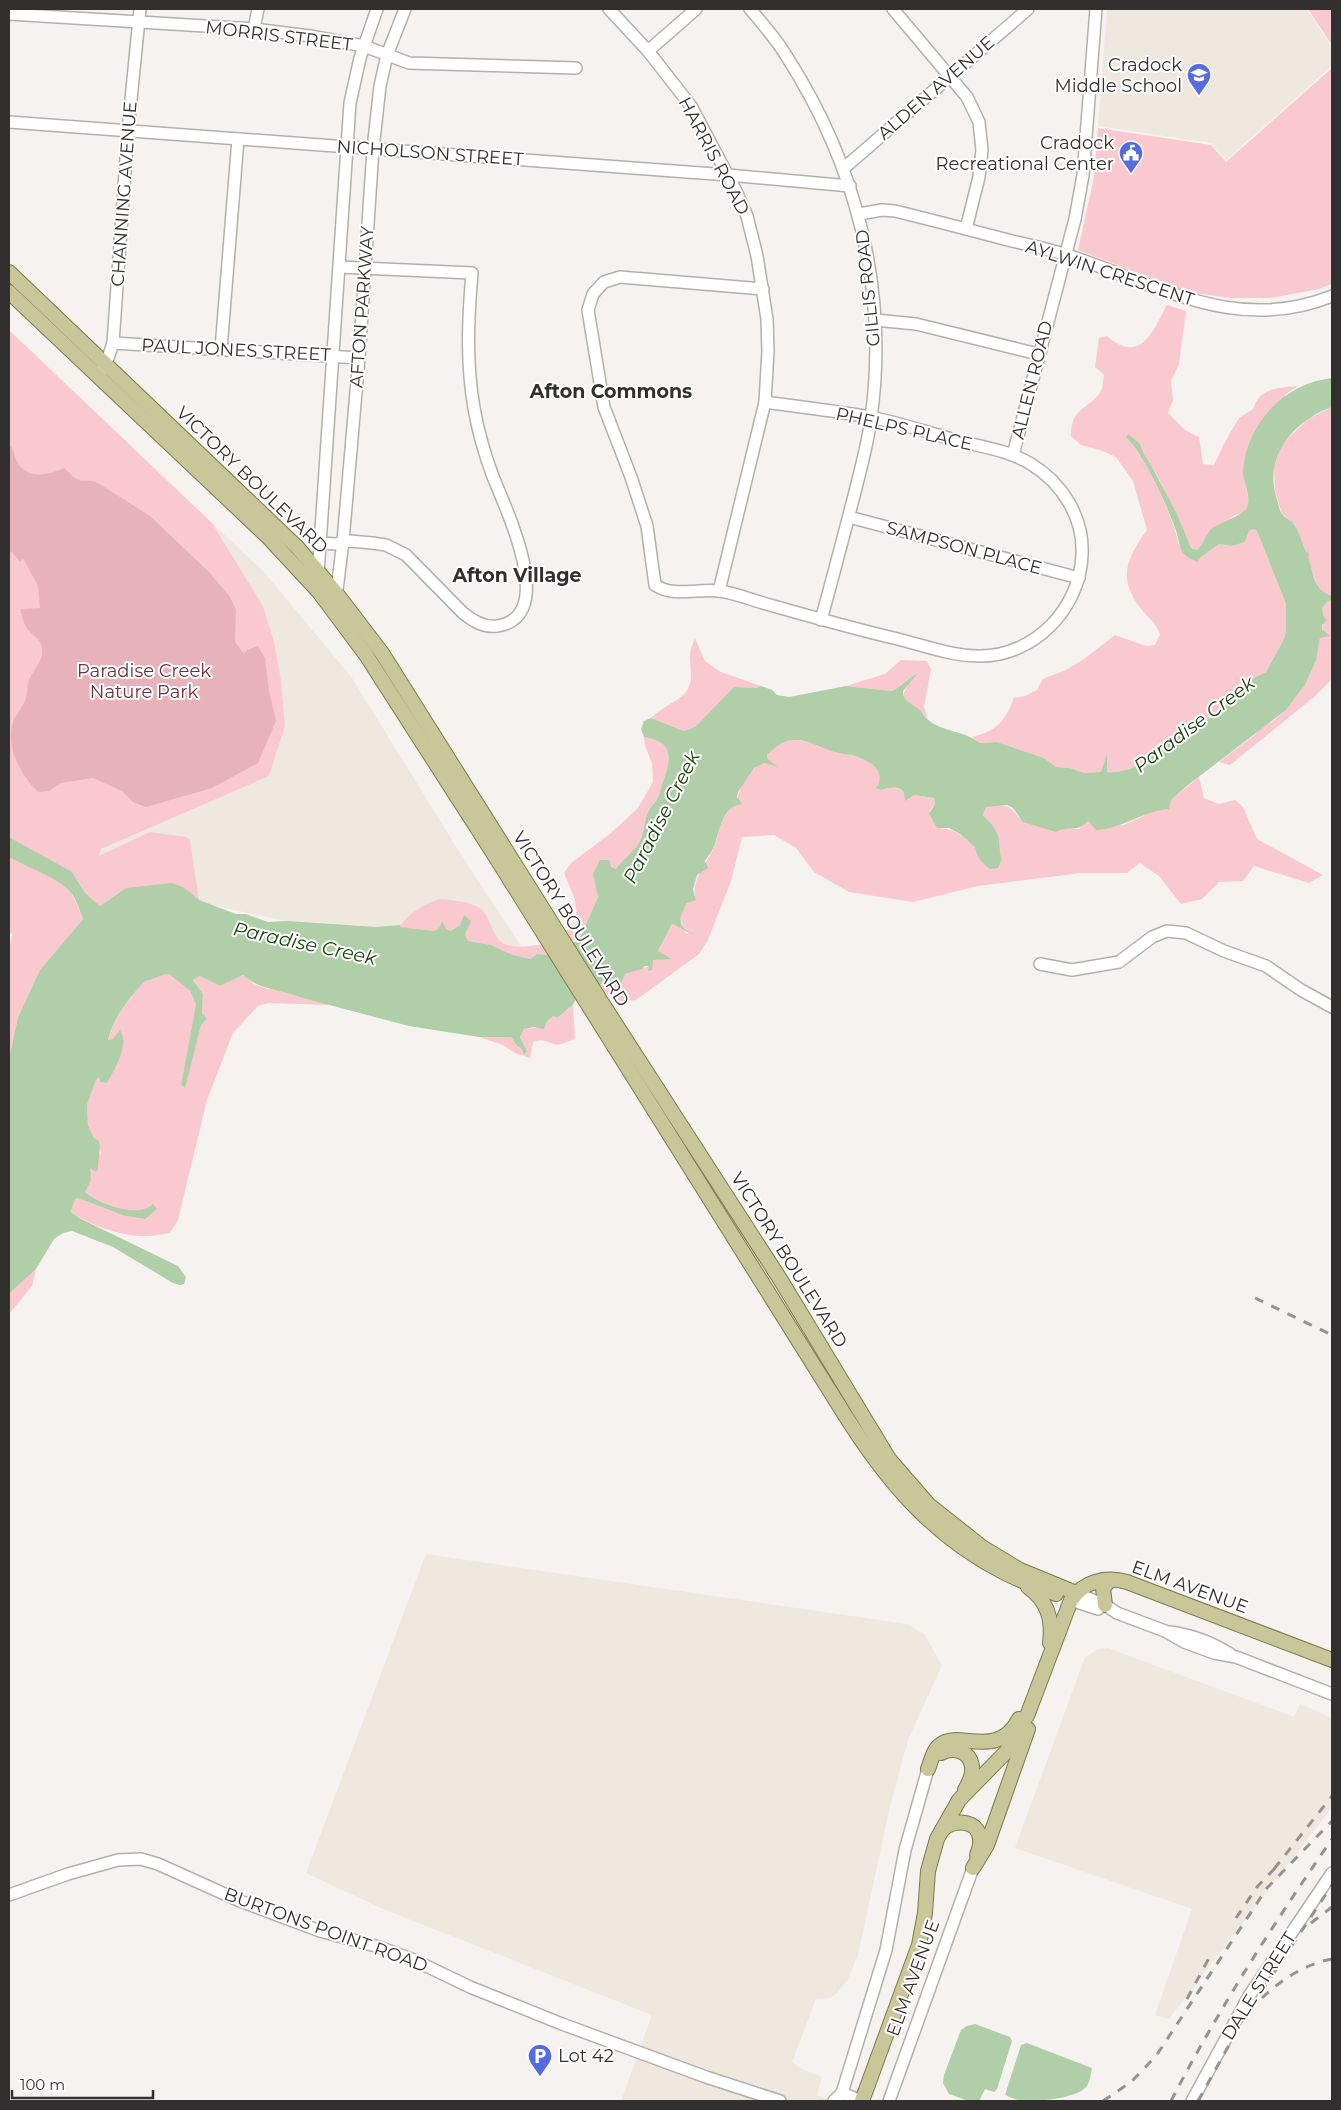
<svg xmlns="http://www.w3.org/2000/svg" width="1341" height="2110" viewBox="0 0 1341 2110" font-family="Montserrat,sans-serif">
<rect width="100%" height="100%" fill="#f5f2f0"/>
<g fill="#efe8df">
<path d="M1107,9H1307L1332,48V66L1226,160L1211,143L1098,126Z"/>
<path d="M212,523L264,572L352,678L455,845L534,966L499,967L211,905L29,895L108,845L269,776L285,726L281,680L274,641L263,606Z"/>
<path d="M426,1554L907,1624L924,1634L942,1665L908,1740L889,1811L858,1955L848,1979L836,1994L830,1998L816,1999L792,2062L802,2069L822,2077L817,2095L834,2101H621L652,2015L383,1909L306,1873Z"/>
<path d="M1108,1648L1294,1717L1300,1704L1332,1718V1807L1169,2019L1155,2015L1192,1909L1015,1848L1085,1657L1098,1649Z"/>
</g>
<g fill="#fac9d0">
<path d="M1308,9H1332V46V45Z"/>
<path d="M1332,68V284L1319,289L1271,298H1230L1188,292L1078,250L1094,177L1098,128L1211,145L1226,162Z"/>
<path d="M1167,305L1186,311L1179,364L1171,381L1173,400L1168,413L1185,430L1199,437L1203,464L1214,465L1226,440L1239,418L1253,409C1260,387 1279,388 1298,386L1286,394L1243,471L1249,503L1247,509L1243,513L1235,515L1226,522L1211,529L1202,546L1197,550L1191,548C1181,525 1170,502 1159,479C1153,468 1144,457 1140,444L1126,437C1146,457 1174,518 1179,546L1201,557L1219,544L1232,546L1245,542L1249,531L1253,529L1257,531L1286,604V631L1284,639L1266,672L1247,681C1242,696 1229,699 1222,711L1161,747C1150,762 1125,774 1107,772V756L1101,772L1084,773L1070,768L1056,767L1044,758L997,742L980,743L972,737C997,731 1005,721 1014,698L1025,696L1037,690L1043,679L1064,671L1084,659L1115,635L1146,646L1155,645L1160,634C1156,624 1149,618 1142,610C1117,579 1126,559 1147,530L1133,481L1116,457L1100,450L1081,445L1071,436C1071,405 1090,410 1101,391C1103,387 1103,380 1104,375L1095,367L1099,338L1107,336C1141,365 1152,332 1167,305Z"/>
<path d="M9,330L212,523L263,606L274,641L281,680L285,726L269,776L101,849L99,856L150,832L186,837L190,840L199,900L185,888H126L100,906L85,893L72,872L54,879C71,886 77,904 83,919L40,970L18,1017L9,1059V951L12,934L9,933Z"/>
<path d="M1332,407V596L1322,593L1318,588L1295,524L1282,514L1275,491L1274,466L1282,444L1308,419Z"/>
<path d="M1332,600V679L1314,697L1230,765L1219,762L1256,734L1261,727L1272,722L1286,710L1305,685L1316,661L1320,638L1329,636L1322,629L1324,617L1322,608L1328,601Z"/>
<path d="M695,638L705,661L721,672L761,686L756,688L734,687L695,727L684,731L651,718C660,708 683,699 688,689C694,677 689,665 690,653C691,648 693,643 695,638Z"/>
<path d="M901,660L927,661L931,669L924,707L928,720C909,694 890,706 917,674C907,678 902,686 892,691L846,686L885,674Z"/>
<path d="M644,737C672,742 672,755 664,779C661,786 660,795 656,801C654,804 651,806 649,810C643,822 645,835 637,846C631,854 622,860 616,869L611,867L593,874C595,881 599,891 597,898C595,910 583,938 571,942L565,931L573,928L578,919L574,897L564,873L571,863L611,833L638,808L653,782L652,763L645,746Z"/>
<path d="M793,739C801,741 809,742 817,744C824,747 831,751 839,753C844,755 849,754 854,756C869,759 888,772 877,787L881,790L893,787L914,795L934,798L935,804L930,810L937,828C954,828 963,836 975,847L976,853L1002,860C999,850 1000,842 998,835C995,827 989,821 983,815L986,807C1001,804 1010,803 1018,817L1061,829H1079L1088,821L1124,825L1156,810L1169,809L1171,800L1199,777L1204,798L1219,804L1235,800L1243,807L1257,839L1323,875L1309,883L1254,866L1243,881L1219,882L1202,899L1181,904L1159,876L1140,863L1127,873H1081L978,886L913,902L849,892L814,872L796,848L774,835L742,837L731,881L708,940L699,954L636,1000L616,1002L597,985L606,981L622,982L625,974L649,966L653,960L662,955L658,951L672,924L682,928L686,933H692C683,929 681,924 680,915L687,903L695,898C692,877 707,864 715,845C721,828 719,816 737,804C737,791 750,766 764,763L776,766L768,759L767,755L780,743Z"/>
<path d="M439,899C452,900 466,901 478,907C494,916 489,943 512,946C521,948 533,945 543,945L549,955L537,954L530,959L513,955L491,945L468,941L465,934L464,916L460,925L451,931L446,929L441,922L439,928L434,931L400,927C409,912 423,905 439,899Z"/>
<path d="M161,974H169L190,991L196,1004L181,1085L184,1088L201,1025L207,1019L202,1013L203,994L193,979L200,976L220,986L243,975L254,984L268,989L282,990L299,997L331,1005L269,1003L258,1006L233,1033L207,1100L178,1220L170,1233C162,1234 154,1236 146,1236C124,1237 88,1225 71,1212L75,1199L78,1198L125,1216L144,1219L157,1209C149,1208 142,1212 133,1211C120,1211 95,1200 85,1192L90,1167L93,1168L101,1152L88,1125L87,1105L96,1080L99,1076L100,1082L107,1083L123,1046L113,1039L108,1040C113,1019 130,997 145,981L151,980Z"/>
<path d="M573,1005L575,1039L558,1045L541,1040L533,1042L530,1058L515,1053L503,1045L479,1037H511L517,1046L521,1048L524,1055L527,1051L520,1037L524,1029L540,1027L549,1021L553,1016L568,1010Z"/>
<path d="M36,1269L32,1286L9,1314V1294Z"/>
</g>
<path fill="#e7b2ba" d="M9,444C14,449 14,456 17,462C28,480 48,475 64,468C69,472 75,480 82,481C88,481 91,480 98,483L150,516L210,573L230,597L236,610L235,642L244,654L247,650L258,646L265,658L269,691L276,721L258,763L212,788L146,807L133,802L122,791L93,778L61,783L49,791L38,792C21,775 5,747 13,722C16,714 23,707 26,698C28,691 26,684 31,676C35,668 44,659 42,648C41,638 30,634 26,627C23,622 22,614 20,609L40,608L38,586L23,558L20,562L12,552L9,553Z"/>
<g fill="#b0cea8">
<path d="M1332,378V407C1295,420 1264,455 1276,496C1278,501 1279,510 1282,514C1285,518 1291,520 1294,524C1299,530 1302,544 1306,552L1309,553L1308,557C1314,574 1313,590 1332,596V600L1328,601L1322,608L1324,617L1327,620L1322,625V629L1330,636L1320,638L1316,661L1305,685L1286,710L1188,785L1171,800L1169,809C1143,811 1122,829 1096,830L1088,821C1076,834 1068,825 1056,832L1023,822L1013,808L1007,805L986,807L983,815C989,821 995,827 998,835C1000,842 999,850 1002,860L998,868L990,869C982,863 976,857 975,847L960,834L949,828H937L929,814L935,804L934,798L914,795L905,801L904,792C896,785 890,788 881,790L876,788C888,772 869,760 855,756C850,754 844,755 839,753C824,750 810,739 794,740C782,740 775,748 767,755L768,759L778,767L764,763L754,768L738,792L737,797L742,804C722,806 720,830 715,844C713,850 708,856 705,861L708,868L697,875L693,889L696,900L687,903C678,918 677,927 694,934C686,933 681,927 672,924L658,951L671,959L653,960L652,970L648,971L649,966H645L642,969L625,974L622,982L618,986L606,981L577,997L573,1005L558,1017L553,1016L546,1023L544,1029L534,1027L524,1029L520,1037L527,1051L524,1055L521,1048L517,1046L511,1037H479L409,1026L299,997C278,988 261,991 243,975L220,986L200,976L193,980L203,994L202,1013L207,1019L201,1025L185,1088L181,1085L196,1004L190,991L169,974C160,974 154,980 145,981C130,997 113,1018 108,1040L113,1039L120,1030C130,1045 114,1070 107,1083L100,1082L99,1077L96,1080L87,1105L88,1125L94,1138L99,1141C101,1152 98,1158 98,1169L96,1172L90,1168L91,1180L85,1192C100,1204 138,1219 153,1204L157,1209L145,1219L125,1216L78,1198L75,1199L71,1212L81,1219L178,1266L186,1277L184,1284L180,1285L173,1283L113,1247L72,1231L63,1233L54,1239L36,1269L9,1294V1059L18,1017L40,970L83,919C80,911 77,901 72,894C61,879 27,867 9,857V837L72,872L85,893L100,906L126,888L172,883L185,888L199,900L236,914H246L268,922L287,921L376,927L401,925L400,927L434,931L439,928L442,921L446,929L451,931L460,925L464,915L471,921L465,934L468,941L491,945L513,955L530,959L537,954L549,955L578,940L583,932L598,897L593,874L600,860H609L611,867L616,869C622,860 631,854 637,846C645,835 643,822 649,810C651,806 654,804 656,801C660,795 661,786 664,779C672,755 672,742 644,737L641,729L644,721L651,718L684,731L695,727L734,687L756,688L761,686L772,690L777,695L789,697L846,686L892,691C902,686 908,678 918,673L903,691C902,700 911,703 917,708C922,711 924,717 928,720C943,732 965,731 980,743L997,742L1044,758L1056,767L1070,768L1084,773L1101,772L1107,754V772C1125,774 1150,762 1161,747L1222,711L1227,703C1237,700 1244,691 1247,681L1266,672L1284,639L1286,631V604L1257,531L1253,529L1249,531L1245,542L1232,546L1219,544L1201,557L1197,562C1193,560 1187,557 1184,554C1178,547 1179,537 1175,528C1166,503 1144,455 1126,437L1128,434L1140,444L1144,454L1152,467L1177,514L1191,548L1197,550C1204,544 1206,533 1212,528C1221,523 1244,515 1247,507C1252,496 1242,481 1243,469C1248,422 1285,383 1332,378Z"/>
<path d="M975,2024L1010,2037L1012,2041L997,2089L994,2092L985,2089L979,2101H969L949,2094L943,2083L944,2075L961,2030L967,2026Z"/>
<path d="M1027,2043L1092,2068C1091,2073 1090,2081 1087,2086C1079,2098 1037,2102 1023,2101C1017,2101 1011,2097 1005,2095L1021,2045Z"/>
</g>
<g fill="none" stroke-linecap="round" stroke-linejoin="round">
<defs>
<g id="minor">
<path d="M609,9L648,51L691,106L736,191L747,216L757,256L767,319L768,351L765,402L719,591"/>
<path d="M750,9C763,24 777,40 787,57C856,165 889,290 871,418C868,443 861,467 855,492C844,534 833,577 821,620"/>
<path d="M893,9L967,97L979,122L982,150L979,177L966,229"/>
<path d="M9,14L254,29L310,36L364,46L409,63L576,68"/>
<path d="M254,29L258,9"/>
<path d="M648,51L696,9"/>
<path d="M9,122L728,175L850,186"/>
<path d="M844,168L1028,9"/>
<path d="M859,214L882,210L895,211C932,220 970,230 1008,240C1028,245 1048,249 1067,255C1157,284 1236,335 1332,296"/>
<path d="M763,289L620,277L604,282L593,294L588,310L604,407L631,477L647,526L655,585C674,598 698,588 719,591C736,593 754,601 770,605C813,617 855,629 898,639C925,646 952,656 980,656C1035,656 1080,608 1082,555C1084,517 1062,483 1031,464C1010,451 983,447 959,441C930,433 900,423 870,417C835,411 800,407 765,402"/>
<path d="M875,320L916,324L1038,354"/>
<path d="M113,343L359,358"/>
<path d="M221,349L238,139"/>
<path d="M101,371L106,364L113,343L128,130L140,9"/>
<path d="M1013,455L1075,219L1083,175L1096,9"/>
<path d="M849,517L1079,578"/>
<path d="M319,543L336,544L350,541L372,543L386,545L406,555L463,613C473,621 484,628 497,626C560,617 504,506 492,474C484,452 478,431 474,408C466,362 468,319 472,273L339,267"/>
<path d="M318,574L350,103L360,58L377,9"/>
<path d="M336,598L343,541L359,358L373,149L380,86L387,55L405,9"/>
<path d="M1040,964L1072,970L1119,962L1152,937L1167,931L1186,933L1224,951L1266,966L1301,990L1332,1007"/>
<path d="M1076,1593L1105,1605L1117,1613L1165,1631L1184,1642L1214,1653L1236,1657L1332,1694"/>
<path d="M1071,1600L1098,1609"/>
<path d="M1170,1632C1192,1635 1211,1642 1230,1654"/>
<path d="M9,1895L68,1874L118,1860L141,1859L158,1864L240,1901L320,1931L379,1947L414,1960L470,1987L562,2024L706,2077L780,2101"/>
<path d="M842,2093L886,1950L905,1850L928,1769"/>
<path d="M834,2101L842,2093L861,2101"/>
<path d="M889,2101L973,1868"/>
<path d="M1192,2101L1249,1996L1332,1873"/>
</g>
<g id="major">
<path d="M9,272L297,547L337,594L382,653L602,1003L780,1279L889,1459L929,1505L982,1547L1020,1570L1076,1593"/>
<path d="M9,292L268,537L319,592L366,655L495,856L843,1412C885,1479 931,1535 1003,1572C1020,1581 1038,1587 1056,1594"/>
<path d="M1028,1587C1048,1601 1053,1620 1050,1643"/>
<path d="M1105,1605L1103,1588L1110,1580"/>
<path d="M1027,1716L1071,1600C1084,1581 1106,1576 1127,1582L1332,1660"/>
<path d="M941,1753C953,1747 970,1750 972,1767C973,1775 969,1783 965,1790"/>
<path d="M928,1769C931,1762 933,1750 940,1745C959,1729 997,1761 1019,1719"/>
<path d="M942,1830C953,1818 979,1820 980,1839C981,1845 979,1850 977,1855"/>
<path d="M973,1868L987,1845L1028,1729"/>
<path d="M862,2101L919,1945L925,1913L928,1871L937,1839L959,1800L1006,1752L1024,1724"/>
</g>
</defs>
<use href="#minor" stroke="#b2b0ad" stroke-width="14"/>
<use href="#major" stroke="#7c7a49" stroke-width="16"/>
<use href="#minor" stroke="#fff" stroke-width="11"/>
<use href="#major" stroke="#c9c79a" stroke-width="14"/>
<g stroke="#959391" stroke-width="3" stroke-dasharray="9 9" stroke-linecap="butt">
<path d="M1255,1298L1332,1335"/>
<path d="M1274,1869L1332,1796"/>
<path d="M1236,1918L1257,1887L1278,1865"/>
<path d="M1311,1923L1332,1907"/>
<path d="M1262,1998C1282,1979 1305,1964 1332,1959"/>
<path d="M1187,1999L1209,1958"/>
<path d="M1103,2101L1131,2082L1156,2056L1267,1888L1332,1821"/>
<path d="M1171,2101C1218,2010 1274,1923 1332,1839"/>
<path d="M1198,2101L1244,2018L1332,1885"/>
</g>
</g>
<defs>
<symbol id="school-pin" viewBox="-11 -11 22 30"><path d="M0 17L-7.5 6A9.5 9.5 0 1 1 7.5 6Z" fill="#546be1" stroke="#fff"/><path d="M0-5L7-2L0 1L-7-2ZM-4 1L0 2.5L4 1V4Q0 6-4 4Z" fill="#fff"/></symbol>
<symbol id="civic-pin" viewBox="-11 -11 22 30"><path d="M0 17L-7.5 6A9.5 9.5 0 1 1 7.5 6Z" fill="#546be1" stroke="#fff"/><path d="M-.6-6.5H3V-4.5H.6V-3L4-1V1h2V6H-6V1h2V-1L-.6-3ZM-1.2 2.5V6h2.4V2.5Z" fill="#fff"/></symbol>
<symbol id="parking-pin" viewBox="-11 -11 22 30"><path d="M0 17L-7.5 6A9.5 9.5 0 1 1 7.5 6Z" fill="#546be1" stroke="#fff"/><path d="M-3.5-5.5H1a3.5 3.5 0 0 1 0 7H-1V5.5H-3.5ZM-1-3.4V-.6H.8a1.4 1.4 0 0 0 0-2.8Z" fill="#fff"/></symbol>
</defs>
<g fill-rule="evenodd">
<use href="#school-pin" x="1185" y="61" width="28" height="38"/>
<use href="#civic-pin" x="1117" y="139" width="28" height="38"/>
<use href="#parking-pin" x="526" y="2042" width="28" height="38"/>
</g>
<g text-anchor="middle" stroke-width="4" stroke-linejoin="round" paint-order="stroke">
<g font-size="18" fill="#31302f" stroke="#fff">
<text transform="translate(279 36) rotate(7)" y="6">MORRIS STREET</text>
<text transform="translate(936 88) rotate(-41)" y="6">ALDEN AVENUE</text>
<text transform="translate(430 153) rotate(4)" y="6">NICHOLSON STREET</text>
<text transform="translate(714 156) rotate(62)" y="6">HARRIS ROAD</text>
<text transform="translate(124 194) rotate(-86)" y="6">CHANNING AVENUE</text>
<text transform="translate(1110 273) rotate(18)" y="6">AYLWIN CRESCENT</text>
<text transform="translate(868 288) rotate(-96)" y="6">GILLIS ROAD</text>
<text transform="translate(362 307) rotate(-86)" y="6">AFTON PARKWAY</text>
<text transform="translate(236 350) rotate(3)" y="6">PAUL JONES STREET</text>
<text transform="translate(1032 380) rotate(-76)" y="6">ALLEN ROAD</text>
<text transform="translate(904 429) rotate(13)" y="6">PHELPS PLACE</text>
<text transform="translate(252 480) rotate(44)" y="6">VICTORY BOULEVARD</text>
<text transform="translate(964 548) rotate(15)" y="6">SAMPSON PLACE</text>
<text transform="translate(571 919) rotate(58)" y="6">VICTORY BOULEVARD</text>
<text transform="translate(789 1260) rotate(58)" y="6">VICTORY BOULEVARD</text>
<text transform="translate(1190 1587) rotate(20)" y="6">ELM AVENUE</text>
<text transform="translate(326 1930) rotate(20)" y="6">BURTONS POINT ROAD</text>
<text transform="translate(913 1978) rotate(-70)" y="6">ELM AVENUE</text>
<text transform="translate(1259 1986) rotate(-58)" y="6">DALE STREET</text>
</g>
<g font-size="18" fill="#31302f" stroke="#fff" text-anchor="end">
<text x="1182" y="71">Cradock<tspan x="1182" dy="21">Middle School</tspan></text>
<text x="1114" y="149">Cradock<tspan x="1114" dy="21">Recreational Center</tspan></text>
<text x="558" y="2062" text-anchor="start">Lot 42</text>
</g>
<g font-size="18" fill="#71303e" stroke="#fff">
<text x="144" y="677">Paradise Creek<tspan x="144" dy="21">Nature Park</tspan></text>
</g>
<g font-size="19" font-weight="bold" fill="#31302f" stroke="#fff">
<text x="611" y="398">Afton Commons</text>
<text x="517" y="582">Afton Village</text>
</g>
<g font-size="19" font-style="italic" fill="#18410c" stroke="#fff">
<text transform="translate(1194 724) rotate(-37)" y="7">Paradise Creek</text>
<text transform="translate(661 817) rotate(-63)" y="7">Paradise Creek</text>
<text transform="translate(305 943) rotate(12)" y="7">Paradise Creek</text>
</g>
</g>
<rect width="1341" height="2110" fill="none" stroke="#31302f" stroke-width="20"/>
<path d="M12 2090v8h141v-8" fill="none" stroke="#31302f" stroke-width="2.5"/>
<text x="20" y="2090" font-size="15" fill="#31302f" stroke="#ffffff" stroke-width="4" paint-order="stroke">100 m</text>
</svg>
